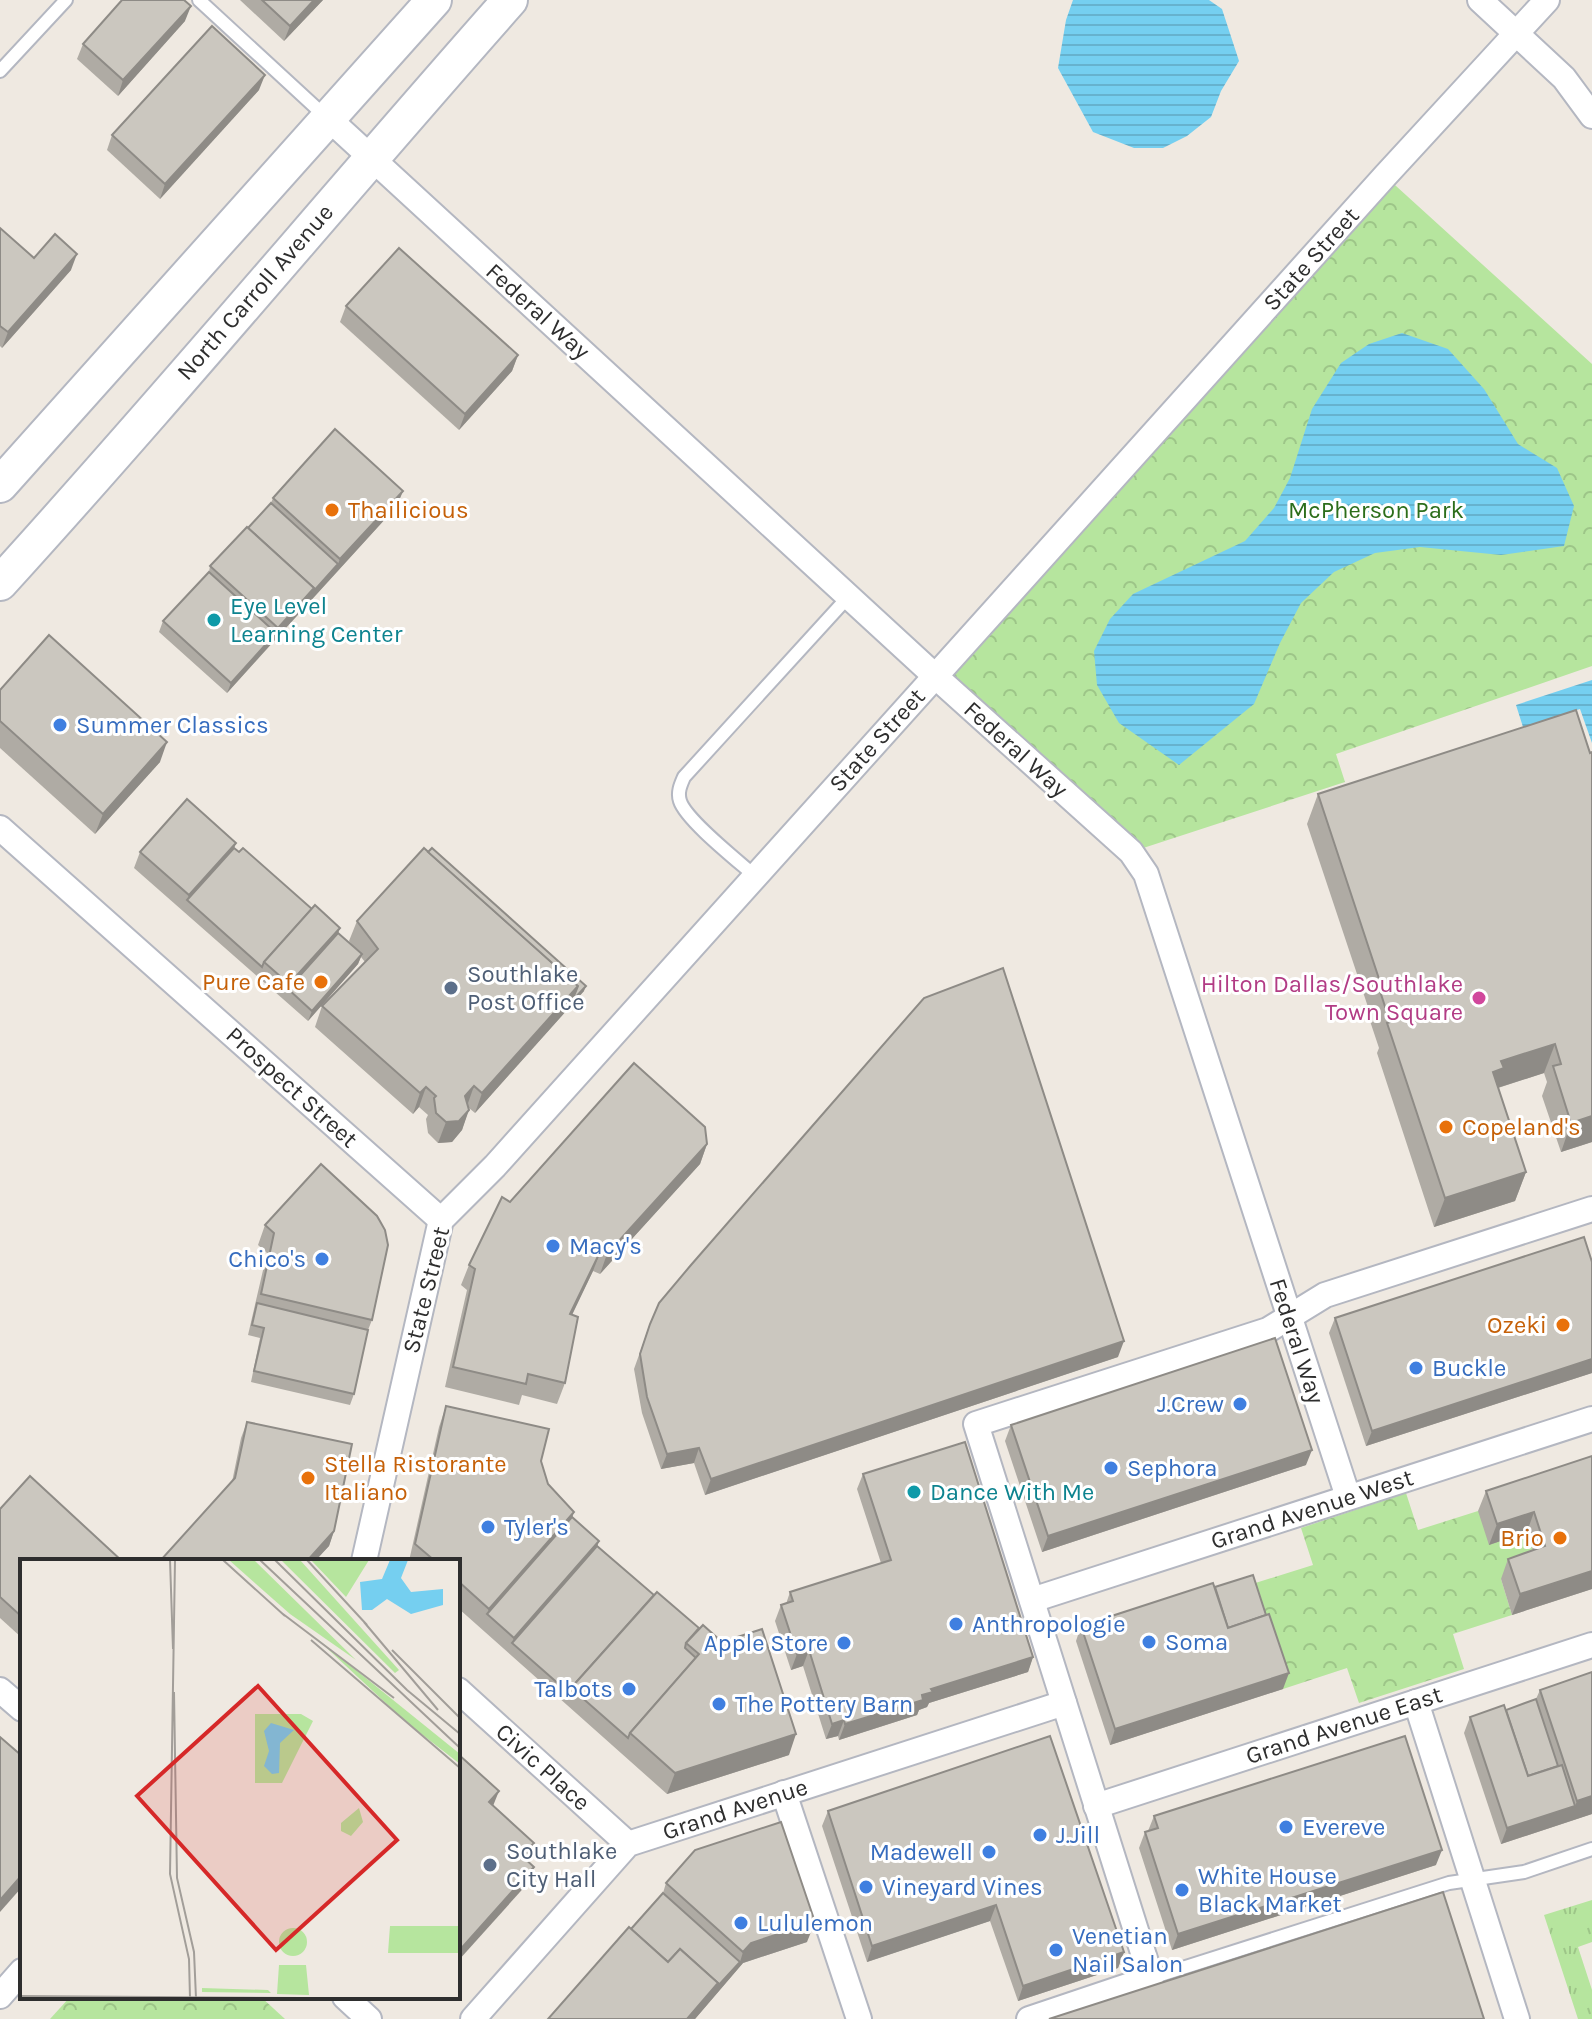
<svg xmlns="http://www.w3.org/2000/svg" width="1592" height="2019" viewBox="0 0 1592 2019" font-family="Karla,sans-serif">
<defs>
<pattern id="grass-tufts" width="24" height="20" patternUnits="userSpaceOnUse" patternTransform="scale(2)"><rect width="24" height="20" fill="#b6e59e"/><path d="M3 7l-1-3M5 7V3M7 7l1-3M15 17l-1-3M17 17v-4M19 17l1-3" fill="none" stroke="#9dc588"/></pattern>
<pattern id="park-crowns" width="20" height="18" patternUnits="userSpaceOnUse" patternTransform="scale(2)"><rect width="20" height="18" fill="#b6e59e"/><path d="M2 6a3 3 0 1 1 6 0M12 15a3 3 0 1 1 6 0" fill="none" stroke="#9dc588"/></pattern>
<pattern id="water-rules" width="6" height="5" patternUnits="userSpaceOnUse" patternTransform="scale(2)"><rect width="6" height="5" fill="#75cff0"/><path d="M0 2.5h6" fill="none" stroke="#66b2ce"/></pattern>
</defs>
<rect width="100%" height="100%" fill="#efe9e1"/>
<path fill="url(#grass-tufts)" d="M1592,1900V1942L1578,1947L1592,1990V2019H1578L1544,1915Z"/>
<g fill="url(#park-crowns)">
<path d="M1385,176L1592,364V666L1336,754L1345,782L1131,852L935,676Z"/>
<path d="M1406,1493L1418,1530L1478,1511L1527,1532L1538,1567L1501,1579L1512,1615L1453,1634L1464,1669L1359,1703L1347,1668L1283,1689L1249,1585L1313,1565L1301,1528Z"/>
<path d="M70,1997H261L285,2019H50Z"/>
</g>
<g fill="url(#water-rules)">
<path d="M1073,0H1209L1222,9L1239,61L1221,91L1211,117L1187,136L1163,148H1134L1093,132L1058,68L1066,20Z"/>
<path d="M1402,333L1448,349L1484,389L1518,444L1557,468L1574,506L1564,546L1501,555L1420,547L1375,553L1334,572L1301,603L1280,643L1254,704L1179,765L1119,723L1097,685L1094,651L1110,619L1133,594L1245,541L1274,508L1290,478L1312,409L1341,363L1369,344Z"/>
<path d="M1592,680V743L1580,709L1523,727L1516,705Z"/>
</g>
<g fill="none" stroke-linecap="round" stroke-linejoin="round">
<defs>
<g id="lane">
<path d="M199,0L326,117"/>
<path d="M0,71L66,0"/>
<path d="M755,876C738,861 686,820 680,801C677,792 681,784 684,777L849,596"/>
<path d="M1151,1978L1449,1883L1524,1872L1592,1849"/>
</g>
<g id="street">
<path d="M1480,0L1564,78L1592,116"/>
<path d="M329,119L935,676L1131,852L1146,874L1348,1497"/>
<path d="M0,828L441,1220"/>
<path d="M364,1561L441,1220L495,1166L1385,176L1547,0"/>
<path d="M1032,1600L1592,1419"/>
<path d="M0,1690L22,1709"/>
<path d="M458,1690L628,1844"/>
<path d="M1416,1702L1517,2019"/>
<path d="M784,1793L859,2019"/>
<path d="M1096,1806L1592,1645"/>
<path d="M0,1996L22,1971"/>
<path d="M345,1997L369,2019"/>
<path d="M473,2019L628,1844L1064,1703"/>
<path d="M1029,2019L1151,1978L976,1424L1268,1330L1325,1295L1592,1209"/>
</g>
<g id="secondary">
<path d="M0,485L434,0"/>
<path d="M0,583C174,392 339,193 510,0"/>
</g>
</defs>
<use href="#lane" stroke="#b4b7c1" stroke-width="16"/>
<use href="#street" stroke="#b4b7c1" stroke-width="28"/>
<use href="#secondary" stroke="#b4b7c1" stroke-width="38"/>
<use href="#lane" stroke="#fff" stroke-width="12"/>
<use href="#street" stroke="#fff" stroke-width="24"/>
<use href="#secondary" stroke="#fff" stroke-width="34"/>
</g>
<g fill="#afaba4">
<path d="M240,0H323L284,41Z"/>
<path d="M185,21L118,96L77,59L83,44Z"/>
<path d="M259,90L160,199L107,150L112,135Z"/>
<path d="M0,228L34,258L71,270L2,348L0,346Z"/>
<path d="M346,306L518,355L512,371L459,430L340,322Z"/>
<path d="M273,498L397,506L227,693L159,632L163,621L209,572L210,566L271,503Z"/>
<path d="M0,690L160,762L95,834L0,748Z"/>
<path d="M1576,710L1592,1142L1561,1152L1542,1096L1547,1082L1544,1073L1498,1088L1526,1172L1515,1201L1434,1227L1377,1053L1379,1048L1370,1021L1371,1016L1307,824L1318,794Z"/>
<path d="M236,843L234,848L312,909L340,928L338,933L352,945L349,941L357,921L584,991L475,1113L469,1108L462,1130L452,1142L438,1143L428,1133L426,1119L428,1115L419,1107L413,1114L315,1027L322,1006L365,962L361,957L358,964L308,1021L134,868L140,852Z"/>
<path d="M707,1144L700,1164L600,1274L593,1271L572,1314L565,1383L557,1404L522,1395L519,1405L445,1387L467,1290L461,1285L469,1265L510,1202Z"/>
<path d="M265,1225L372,1320L368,1330L354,1394L350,1405L251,1382L260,1338L248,1335L267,1253L258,1245Z"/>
<path d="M1592,1262V1373L1366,1446L1329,1333L1335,1318Z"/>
<path d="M650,1324L1118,1357L705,1495L694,1463L661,1469L642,1413L634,1369Z"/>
<path d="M446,1406L541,1461L548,1484L572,1517L597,1546L654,1595L789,1755L667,1794L458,1608V1561H409L439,1427Z"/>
<path d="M247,1422L334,1531L329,1546L315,1561H160L232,1482L241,1438Z"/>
<path d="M1011,1425L1306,1465L1042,1552L1005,1441Z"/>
<path d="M1592,1456V1589L1512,1615L1501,1579L1508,1559L1533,1551L1527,1532L1489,1545L1478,1511L1486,1491Z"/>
<path d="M863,1474L1033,1657L1028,1672L929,1703L927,1707L919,1710L917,1715L839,1740L838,1736L826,1739L803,1666L791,1670L775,1621L781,1605L786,1604L790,1592L881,1563L857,1489Z"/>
<path d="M0,1509L22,1561V1638L0,1618Z"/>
<path d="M1215,1587L1283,1689L1110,1745L1076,1641L1081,1626Z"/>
<path d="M1540,1690L1592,1814L1501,1844L1464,1733L1470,1717L1506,1710L1536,1699Z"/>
<path d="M828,1811L1124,1952L1118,1968L1018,2001L990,1921L867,1962L822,1826Z"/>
<path d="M1154,1816L1436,1865L1172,1950L1139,1848L1145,1832L1148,1831Z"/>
<path d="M666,1883L807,1942L743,1963L695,2019H548L663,1893Z"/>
</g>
<g fill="#8e8b86">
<path d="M314,0H323L284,41L290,26Z"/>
<path d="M191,6L185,21L118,96L123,80Z"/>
<path d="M265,75L259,90L160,199L165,184Z"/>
<path d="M77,254L71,270L2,348L8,332Z"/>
<path d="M518,355L512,371L459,430L465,414Z"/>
<path d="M403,491L397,506L272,643L278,628L314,588L338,564L340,559Z"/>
<path d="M276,633L272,643L227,693L231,683Z"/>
<path d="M167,742L160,762L95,834L103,814Z"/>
<path d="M236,843L230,858L187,900L189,895Z"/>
<path d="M340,928L334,943L288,989L289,984Z"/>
<path d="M362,954L358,964L308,1021L312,1011Z"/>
<path d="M578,986H586L584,991L475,1113L482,1093Z"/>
<path d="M1555,1044L1544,1073L1497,1088L1493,1072L1501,1061Z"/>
<path d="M474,1086L467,1106L465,1096Z"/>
<path d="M426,1087L419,1107L413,1114L420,1093Z"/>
<path d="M469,1110L462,1130L452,1142L438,1143L446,1122Z"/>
<path d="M1592,1116V1142L1561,1152L1571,1123Z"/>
<path d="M707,1144L700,1164L600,1274L607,1254Z"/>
<path d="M1526,1172L1515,1201L1434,1227L1445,1198Z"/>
<path d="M601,1250L593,1271L563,1334L570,1314Z"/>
<path d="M1124,1341L1118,1357L705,1495L711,1479Z"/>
<path d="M1592,1359V1373L1366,1446L1372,1431Z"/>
<path d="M699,1448L694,1463L661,1469L667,1454Z"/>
<path d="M1312,1450L1306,1465L1042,1552L1048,1536Z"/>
<path d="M574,1512L567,1533L487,1614L489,1609Z"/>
<path d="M1534,1512L1527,1532L1489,1545L1497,1524Z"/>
<path d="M334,1531L329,1546L315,1561H307Z"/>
<path d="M599,1541L594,1556L512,1643L514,1638Z"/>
<path d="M1592,1571V1589L1512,1615L1520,1594Z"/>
<path d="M809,1650L803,1666L791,1670L797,1654Z"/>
<path d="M1033,1657L1028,1672L929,1703L927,1707L919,1710L917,1715L839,1740L845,1724L922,1695L931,1689Z"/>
<path d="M1289,1673L1283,1689L1110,1745L1115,1729Z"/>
<path d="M844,1720L838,1736L826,1739L832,1724Z"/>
<path d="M796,1734L789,1755L667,1794L675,1773Z"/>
<path d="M499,1791L493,1806L489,1802Z"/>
<path d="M1592,1796V1814L1501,1844L1507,1828L1575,1806L1577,1801Z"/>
<path d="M534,1843L528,1858L516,1871L522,1856Z"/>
<path d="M1442,1850L1436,1865L1172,1950L1178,1934Z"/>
<path d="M534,1867L529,1882L458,1961V1952Z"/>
<path d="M22,1875V1887L0,1912V1900Z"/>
<path d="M996,1905L990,1921L867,1962L872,1946Z"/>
<path d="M815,1922L807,1942L743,1963L695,2019H687L718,1983L740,1962L743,1952L751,1943Z"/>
<path d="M1124,1952L1118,1968L1018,2001L1023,1986Z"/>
</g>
<g fill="#cbc7bf" stroke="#8e8b86" stroke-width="2">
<path d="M122,0H184L191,6L123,80L83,44Z"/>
<path d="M262,0H314L290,26Z"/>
<path d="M212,26L265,75L165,184L112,135Z"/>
<path d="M0,228L34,258L55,234L77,254L8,332L0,326Z"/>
<path d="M399,248L518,355L465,414L346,306Z"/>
<path d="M335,429L403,491L340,559L273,498Z"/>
<path d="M271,503L338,564L312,593L314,588L248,528Z"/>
<path d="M247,527L314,588L278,628L210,566Z"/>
<path d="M209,572L276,633L231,683L163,621Z"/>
<path d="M49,635L167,742L103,814L0,721V690Z"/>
<path d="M1576,710L1590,753L1592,752V1116L1571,1123L1553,1066L1561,1064L1555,1044L1501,1061L1504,1068L1493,1072L1526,1172L1445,1198L1387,1023L1390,1022L1380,991H1383L1318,794Z"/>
<path d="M187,799L236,843L189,895L140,852Z"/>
<path d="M234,848L239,852L243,848L312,909L264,962L262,967L187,900Z"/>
<path d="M424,848L578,986L482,1093L474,1086L465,1096L469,1110L459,1121L446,1122L436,1113L434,1098L436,1096L426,1087L420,1093L322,1006L378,949L357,921Z"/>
<path d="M432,848L586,986L572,1001L578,986L428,852Z"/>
<path d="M315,905L340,928L289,984L264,962Z"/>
<path d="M338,933L362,954L312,1011L288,989Z"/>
<path d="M1003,968L1124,1341L711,1479L699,1448L667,1454L647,1397L640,1354L650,1324L659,1303L691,1265L924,998Z"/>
<path d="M634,1063L705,1127L707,1144L607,1254L601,1250L570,1314L578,1317L565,1383L528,1374L526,1384L453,1367L475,1269L469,1265L502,1197L510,1202Z"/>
<path d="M321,1164L377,1216L385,1230L388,1245L372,1320L261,1294L274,1233L265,1225Z"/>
<path d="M1584,1237L1592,1262V1359L1372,1431L1335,1318Z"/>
<path d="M257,1303L368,1330L354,1394L254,1371L264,1328L252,1325Z"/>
<path d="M1275,1338L1312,1450L1048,1536L1011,1425Z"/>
<path d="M446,1406L549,1429L541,1461L548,1484L574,1512L489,1609L458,1581V1561H435L415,1544Z"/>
<path d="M247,1422L352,1444L334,1531L307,1561H160L235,1478Z"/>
<path d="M965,1442L1033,1657L931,1689L933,1692L922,1695L923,1700L845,1724L844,1720L832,1724L809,1650L797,1654L781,1605L793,1601L790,1592L891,1560L863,1474Z"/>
<path d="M1592,1456V1571L1520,1594L1508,1559L1545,1546L1534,1512L1497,1524L1486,1491Z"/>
<path d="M30,1476L122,1561H22V1617L0,1597V1509Z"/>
<path d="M572,1517L599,1541L514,1638L487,1614Z"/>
<path d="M597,1546L654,1595L571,1688L569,1693L512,1643Z"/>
<path d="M1253,1575L1266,1615L1228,1628L1215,1587Z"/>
<path d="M1213,1583L1228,1628L1269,1614L1289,1673L1115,1729L1081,1626Z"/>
<path d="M657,1592L699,1628L686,1643L685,1648L696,1658L630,1733L628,1738L571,1688Z"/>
<path d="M703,1625L722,1642L762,1629L796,1734L675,1773L630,1733L699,1654L686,1643Z"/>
<path d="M1592,1672V1796L1577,1801L1540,1690Z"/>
<path d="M1536,1699L1558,1766L1528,1776L1506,1710Z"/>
<path d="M1504,1705L1528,1776L1562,1765L1575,1806L1507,1828L1470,1717Z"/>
<path d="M1050,1736L1124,1952L1023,1986L996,1905L872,1946L828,1811Z"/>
<path d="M1405,1736L1442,1850L1178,1934L1145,1832L1158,1828L1154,1816Z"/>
<path d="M0,1737L22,1756V1875L0,1900Z"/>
<path d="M458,1754L499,1791L489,1802L534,1843L522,1856L534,1867L458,1952Z"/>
<path d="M781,1822L815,1922L751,1943L743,1952L666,1883L695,1850Z"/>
<path d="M1443,1892L1484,2019H1049Z"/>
<path d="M663,1893L740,1962L716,1988L718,1983L680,1949L668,1962L631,1929Z"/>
<path d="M629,1927L668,1962L680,1949L718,1983L687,2019H548Z"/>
</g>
<g fill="#e8710a" stroke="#fff" stroke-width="3">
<circle cx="332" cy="510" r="8"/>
<circle cx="321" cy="982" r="8"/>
<circle cx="1446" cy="1127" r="8"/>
<circle cx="1563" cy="1325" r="8"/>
<circle cx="308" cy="1478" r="8"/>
<circle cx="1560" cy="1538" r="8"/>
</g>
<g fill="#0f9aa8" stroke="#fff" stroke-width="3">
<circle cx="214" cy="620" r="8"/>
<circle cx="914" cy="1492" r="8"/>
</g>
<g fill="#3f7fe0" stroke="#fff" stroke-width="3">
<circle cx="60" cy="725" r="8"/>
<circle cx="553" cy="1246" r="8"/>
<circle cx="322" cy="1259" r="8"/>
<circle cx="1416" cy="1368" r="8"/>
<circle cx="1240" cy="1404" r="8"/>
<circle cx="1111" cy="1468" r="8"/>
<circle cx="488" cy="1527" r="8"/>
<circle cx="956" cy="1624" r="8"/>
<circle cx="1149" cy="1642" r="8"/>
<circle cx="844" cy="1643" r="8"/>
<circle cx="629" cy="1689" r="8"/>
<circle cx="719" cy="1704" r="8"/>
<circle cx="1286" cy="1827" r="8"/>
<circle cx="1040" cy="1835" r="8"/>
<circle cx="989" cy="1852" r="8"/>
<circle cx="866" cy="1887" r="8"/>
<circle cx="1182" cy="1890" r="8"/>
<circle cx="741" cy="1923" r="8"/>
<circle cx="1056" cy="1950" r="8"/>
</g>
<g fill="#5c6f8a" stroke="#fff" stroke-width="3">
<circle cx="451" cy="988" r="8"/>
<circle cx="490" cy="1865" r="8"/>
</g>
<circle fill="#d1479c" stroke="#fff" stroke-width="3" cx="1479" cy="998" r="8"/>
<g text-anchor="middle" stroke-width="6" stroke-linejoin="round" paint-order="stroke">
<g font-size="24" fill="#2e2e2e" stroke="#fff">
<text transform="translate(1311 259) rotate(-48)" y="8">State Street</text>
<text transform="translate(255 292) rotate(-49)" y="8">North Carroll Avenue</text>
<text transform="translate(538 311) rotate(42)" y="8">Federal Way</text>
<text transform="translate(877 740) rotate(-48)" y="8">State Street</text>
<text transform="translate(1016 749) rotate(42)" y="8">Federal Way</text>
<text transform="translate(292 1087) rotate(42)" y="8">Prospect Street</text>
<text transform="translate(426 1290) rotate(-76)" y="8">State Street</text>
<text transform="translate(1297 1341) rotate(72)" y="8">Federal Way</text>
<text transform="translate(1312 1509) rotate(-18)" y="8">Grand Avenue West</text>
<text transform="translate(1344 1725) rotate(-18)" y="8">Grand Avenue East</text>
<text transform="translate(543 1767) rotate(42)" y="8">Civic Place</text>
<text transform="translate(735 1809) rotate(-18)" y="8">Grand Avenue</text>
</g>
<g font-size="24" fill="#c56008" stroke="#fff" text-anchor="start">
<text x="348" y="518">Thailicious</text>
<text x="305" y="990" text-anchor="end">Pure Cafe</text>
<text x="1462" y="1135">Copeland's</text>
<text x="1547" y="1333" text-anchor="end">Ozeki</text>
<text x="324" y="1472">Stella Ristorante<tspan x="324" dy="28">Italiano</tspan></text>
<text x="1544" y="1546" text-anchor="end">Brio</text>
</g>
<g font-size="24" fill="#2c6e1b" stroke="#fff">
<text x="1376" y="518">McPherson Park</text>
</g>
<g font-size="24" fill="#0d838f" stroke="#fff" text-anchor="start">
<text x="230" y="614">Eye Level<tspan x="230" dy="28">Learning Center</tspan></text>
<text x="930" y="1500">Dance With Me</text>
</g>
<g font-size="24" fill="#366cbe" stroke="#fff" text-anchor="start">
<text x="76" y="733">Summer Classics</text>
<text x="569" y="1254">Macy's</text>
<text x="306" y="1267" text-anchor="end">Chico's</text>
<text x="1432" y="1376">Buckle</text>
<text x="1224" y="1412" text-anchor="end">J.Crew</text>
<text x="1127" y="1476">Sephora</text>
<text x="504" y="1535">Tyler's</text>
<text x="972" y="1632">Anthropologie</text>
<text x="1165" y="1650">Soma</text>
<text x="828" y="1651" text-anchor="end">Apple Store</text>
<text x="613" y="1697" text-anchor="end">Talbots</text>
<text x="735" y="1712">The Pottery Barn</text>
<text x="1302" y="1835">Evereve</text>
<text x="1056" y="1843">J.Jill</text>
<text x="973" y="1860" text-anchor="end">Madewell</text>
<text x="1198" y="1884">White House<tspan x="1198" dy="28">Black Market</tspan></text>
<text x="882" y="1895">Vineyard Vines</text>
<text x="757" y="1931">Lululemon</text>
<text x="1072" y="1944">Venetian<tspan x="1072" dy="28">Nail Salon</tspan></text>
</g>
<g font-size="24" fill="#4e5e75" stroke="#fff" text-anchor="start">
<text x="467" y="982">Southlake<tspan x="467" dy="28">Post Office</tspan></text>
<text x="506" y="1859">Southlake<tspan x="506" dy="28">City Hall</tspan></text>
</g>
<g font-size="24" fill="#b23c85" stroke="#fff" text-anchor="end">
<text x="1463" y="992">Hilton Dallas/Southlake<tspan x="1463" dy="28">Town Square</tspan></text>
</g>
</g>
<g transform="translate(20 1559)">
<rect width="440" height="440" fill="#efe9e1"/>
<path d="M209,1H234L336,101L270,55ZM261,1H280L379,111L375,114ZM291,1H349L326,38ZM295,78L440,195V205L386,163ZM182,429L248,431L251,434L182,433Z" fill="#b6e59e"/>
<path d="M235,155H281L293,162L262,224H235ZM339,249L343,263L331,277L321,272V264ZM370,367H439L440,394H368ZM259 383a14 14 0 1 1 28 0a14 14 0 1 1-28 0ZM259,406H286L289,436L257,435Z" fill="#b6e59e"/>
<path d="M370,1H388L381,19L391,33L423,30V46L391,55L367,40L352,51H342L340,23L362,20ZM251,164L274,171L260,184L259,214L252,215L244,207L249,192L244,172Z" fill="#75cff0"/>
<path fill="none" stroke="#a29e99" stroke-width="2" d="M150,1L153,90M155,1L150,315L169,400L170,439M203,1L265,57M240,1L440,189M255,1L387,131L440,175M287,1L347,66M263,55L374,139M344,63L418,151M291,81L440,209M372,91L440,159M154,133L157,319L174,393L176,439M0,437L281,439"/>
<path fill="#d62828" fill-opacity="0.15" stroke="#d62828" stroke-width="4" d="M238,127L377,281L256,391L117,237Z"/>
<rect width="440" height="440" fill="none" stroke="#2e2e2e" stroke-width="4"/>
</g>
</svg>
